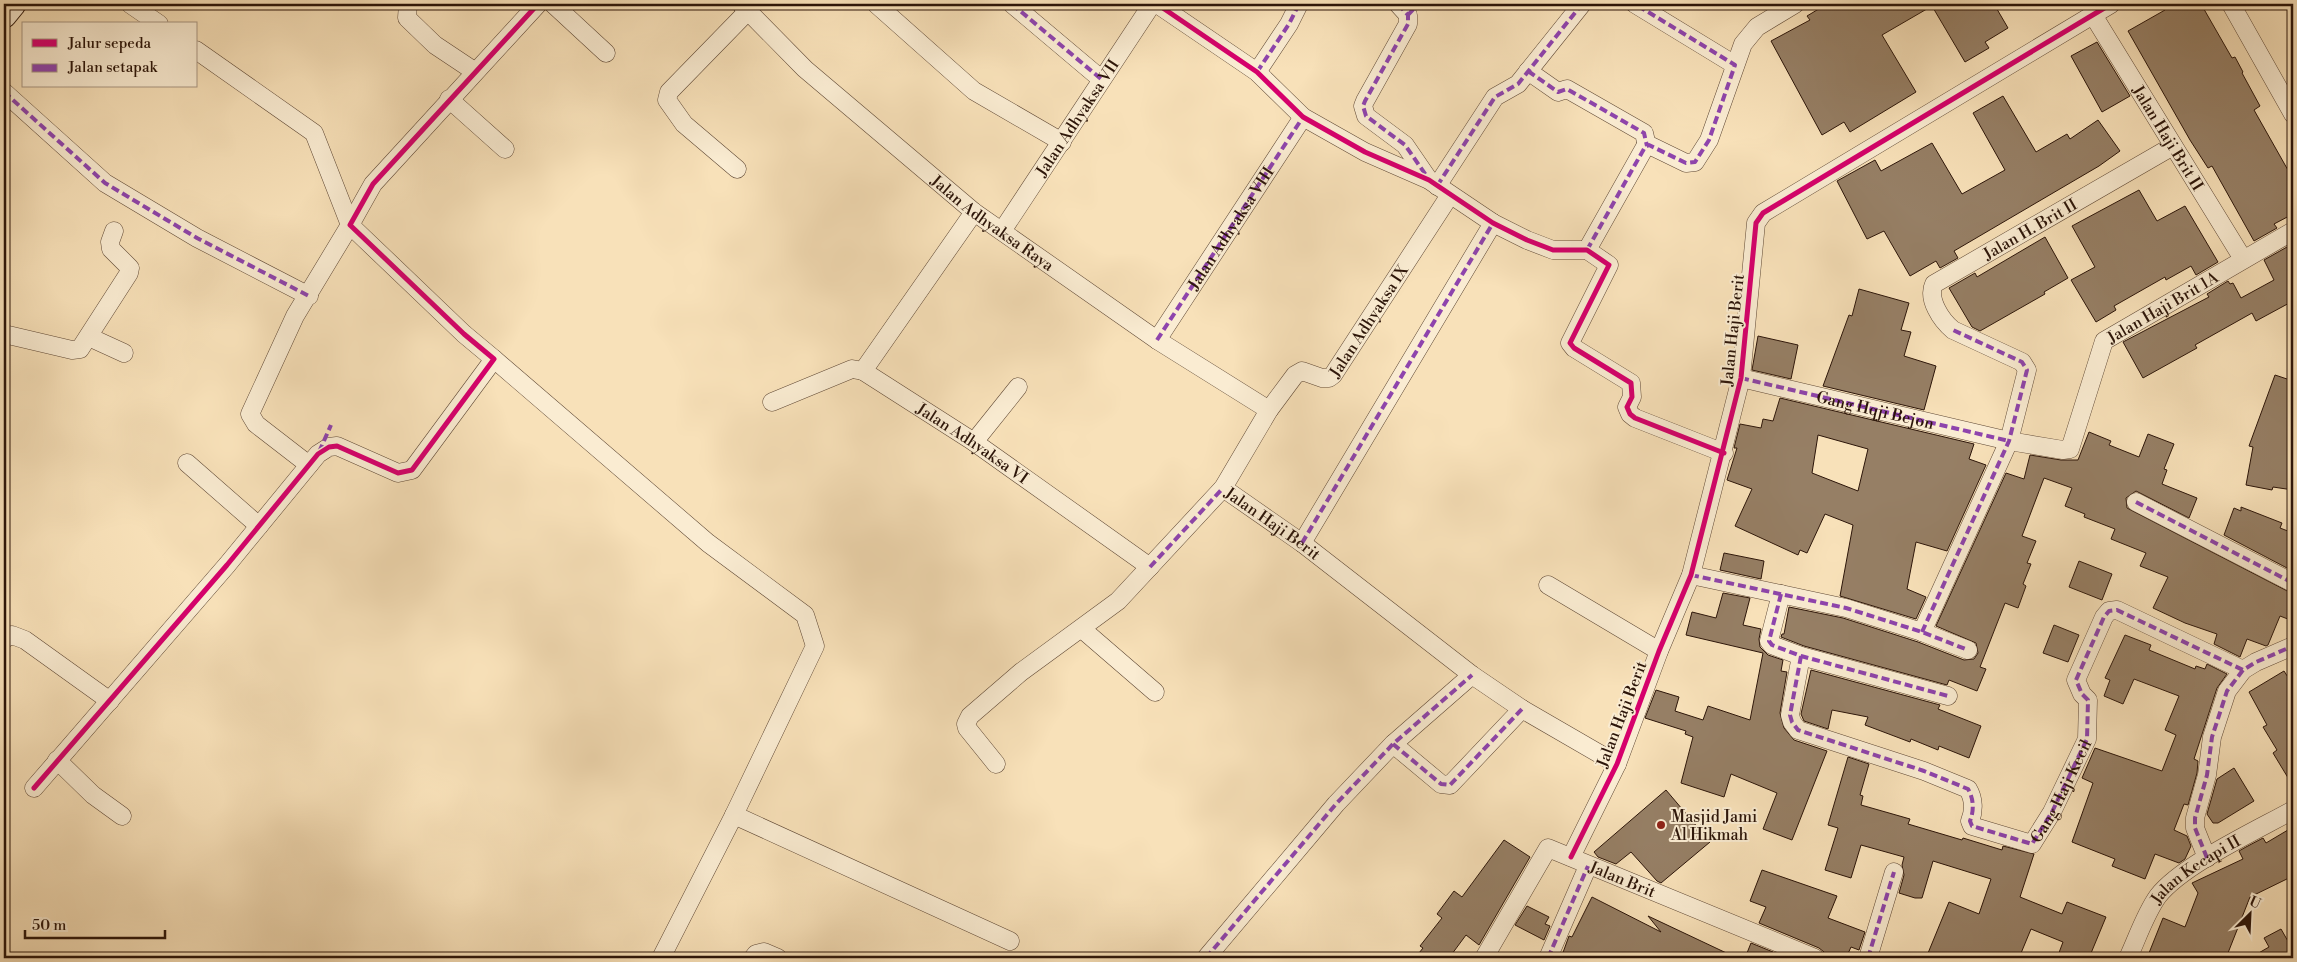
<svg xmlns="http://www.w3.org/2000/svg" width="2297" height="962" viewBox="0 0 2297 962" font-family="'Libre Bodoni',serif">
<rect width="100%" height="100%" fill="#f8e1b9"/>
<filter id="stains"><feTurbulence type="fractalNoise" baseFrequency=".004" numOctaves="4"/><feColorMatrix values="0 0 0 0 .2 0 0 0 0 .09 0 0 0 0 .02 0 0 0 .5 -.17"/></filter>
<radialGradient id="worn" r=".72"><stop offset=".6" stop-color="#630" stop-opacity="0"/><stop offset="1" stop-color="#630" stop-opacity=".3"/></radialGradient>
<g fill="#967f65" stroke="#2c1509" fill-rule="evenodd">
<path d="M1827,4H1994L2008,28L1985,42L1989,48L1965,62L1932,6L1882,35L1916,92L1850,132L1844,122L1822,135L1771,41L1810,20L1807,16Z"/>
<path d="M2161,4H2201L2232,58L2235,57L2243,72L2242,73L2260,106L2254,110L2293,179V214L2274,224L2277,228L2254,241L2212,166L2208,168L2190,140L2128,31L2165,10Z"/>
<path d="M2097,42L2130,96L2102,112L2071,56Z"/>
<path d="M2003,96L2036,152L2067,134L2070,139L2098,120L2120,151L2099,166L1954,251L1958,258L1940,268L1936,261L1910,276L1884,231L1867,239L1837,181L1875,160L1881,171L1932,143L1962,194L2005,170L1973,113Z"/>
<path d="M2139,190L2157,221L2185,206L2218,262L2196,275L2191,266L2166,280L2165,277L2114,306L2116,310L2096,322L2071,280L2095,267L2072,226Z"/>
<path d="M2045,237L2068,278L2044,292L2045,294L1980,331L1972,327L1949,288L1975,273L1977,277Z"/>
<path d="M2287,247L2293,257V301L2256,321L2252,313L2195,345L2197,348L2143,378L2123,342L2209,297L2207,294L2228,281L2230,284L2233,283L2241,298L2274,280L2264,260Z"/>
<path d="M1859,289L1909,303L1901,330L1911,332L1904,356L1936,366L1924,410L1823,386L1849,315L1852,316Z"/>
<path d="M1758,336L1798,345L1791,379L1752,370Z"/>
<path d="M2275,375L2293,381V490L2273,487L2272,490L2246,485L2253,447L2249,446Z"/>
<path d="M1780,398L1974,444L1969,459L1986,465L1947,551L1916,542L1907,589L1926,597L1916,619L1840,596L1853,525L1825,514L1807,553L1800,550L1798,555L1735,526L1752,489L1727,480L1737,448H1734L1740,424L1761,428L1763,419L1773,421ZM1818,435L1868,449L1858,491L1812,473Z"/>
<path d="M2089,432L2111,441L2109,445L2139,457L2148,434L2174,444L2164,469L2167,470L2162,484L2197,498L2189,518L2136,491L2126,498L2127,508L2293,594V621L2280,616L2268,645L2266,646L2247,639L2240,657L2214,644L2217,634L2185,623L2153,608L2168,577L2140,566L2146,553L2111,539L2115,529L2084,517L2085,514L2065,506L2072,488L2044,478L2022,536L2036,541L2027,563L2031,564L2023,584L2026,586L2018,608L2005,603L1980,667L1986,669L1977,691L1949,680L1947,685L1804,646L1781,637L1782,634H1784L1789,607L1843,618L1918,642L1964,660L1974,659L1978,653L1976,643L1936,626L2006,473L2024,479L2030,455L2061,460H2078Z"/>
<path d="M2241,507L2282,523L2280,528L2293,533V552L2287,568L2224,535L2234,508L2241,511Z"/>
<path d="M1724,553L1764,561L1761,579L1720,570Z"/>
<path d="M2079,561L2112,574L2102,600L2069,587Z"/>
<path d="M1723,593L1750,598L1743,625L1761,629L1759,639L1760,647L1768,655L1783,660L1781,671L1787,672L1780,713L1784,728L1794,740L1827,751L1792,840L1763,829L1777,793L1731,774L1724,797L1681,783L1693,737L1685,734L1686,731L1645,718L1656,690L1679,697L1675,711L1703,720L1708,706L1750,720L1763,653L1686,635L1692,612L1716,618Z"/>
<path d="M2054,625L2079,635L2068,662L2043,653Z"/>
<path d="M2125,635L2151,645L2149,650L2195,669L2196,666L2205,669L2207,664L2227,674L2217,688L2194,759L2198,761L2197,773L2188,805L2184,804L2174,830L2187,836L2191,846L2185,859L2179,863L2155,854L2145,879L2112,866L2115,859L2072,842L2093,783L2082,778L2095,748L2162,771L2176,735L2165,730L2179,696L2134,679L2123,704L2104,696L2110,680L2105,678Z"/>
<path d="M1811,670L1940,705L1938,709L1981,726L1969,758L1939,746L1938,750L1911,739L1910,742L1865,725L1868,717L1832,710L1828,729L1804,721L1801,714Z"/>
<path d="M2284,671L2293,685V786L2273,753L2277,750L2263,727L2267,725L2249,692Z"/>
<path d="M1848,757L1869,764L1860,795L1863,796L1861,805L1910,819L1908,824L1962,840L1963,838L2002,850L2003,846L2034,854L2020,897L2062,914L2067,902L2106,917L2089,958H2057L2063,942L2031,929L2019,958H1926L1949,902L1979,914L1991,879L1933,861L1922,898H1915L1899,893L1904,875L1902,865L1904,857L1861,845L1851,878L1825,870L1838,828L1828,825Z"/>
<path d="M2234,768L2254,801L2218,823H2213L2207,814L2217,779Z"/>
<path d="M1666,790L1710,842L1661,883L1657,881L1631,852L1616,864L1598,857L1594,852Z"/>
<path d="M2293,827V876L2250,897L2226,958H2147L2163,918L2185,927L2198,893L2192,883L2243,859L2239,851L2246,847L2263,838L2266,843Z"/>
<path d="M1504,840L1530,857L1479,945L1466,935L1449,958H1415L1423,948L1420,946L1442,918L1437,914L1454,891L1462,897Z"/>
<path d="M1762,870L1837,896L1828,918L1865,932L1859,950L1851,947L1846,958H1825L1824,952L1819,948L1759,923L1766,907L1750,901Z"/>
<path d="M1592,897L1661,932L1648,916L1737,958H1561L1569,936L1572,937Z"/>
<path d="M1527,906L1549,917L1545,924L1550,926L1544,940L1515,925Z"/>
<path d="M2281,929L2293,950V958H2250L2269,947L2264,938Z"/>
<path d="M1751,943L1773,952L1771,958H1745Z"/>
</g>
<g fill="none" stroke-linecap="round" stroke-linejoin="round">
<defs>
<g id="minor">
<path d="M130,4L159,24"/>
<path d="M408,4L407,18L435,45L474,71"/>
<path d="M553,4L606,53"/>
<path id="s1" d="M741,4L805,69L974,212L1157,340L1269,410"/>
<path d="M876,4L974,91L1062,142"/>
<path d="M1012,4L1101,79"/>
<path d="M1157,4L1257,72L1303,117L1365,152L1429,180L1493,223L1527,240L1553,250H1587L1609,265L1570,343L1574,348L1631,383L1632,397L1627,407L1630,414L1635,418L1724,453"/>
<path d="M1398,4L1408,15V24L1365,101L1363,106L1366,116L1405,145L1429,180"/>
<path d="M1635,4L1735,65"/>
<path d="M2231,4L2293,114"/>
<path id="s2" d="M2093,15L2243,259"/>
<path d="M196,50L314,133L350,225L295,316L250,414L256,424L309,465"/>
<path d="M1528,71L1558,92L1567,89L1644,133L1647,146"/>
<path d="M1257,72L1289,24L1299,4"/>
<path d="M4,92L105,183L197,238L309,296"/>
<path d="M449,99L505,149"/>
<path d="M737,169L684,124L667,100L669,92L747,12"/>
<path d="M1437,186L1495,97L1518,84L1582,4"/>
<path id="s3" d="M974,212L863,371L974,442L1150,567"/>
<path id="s4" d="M1002,231L1152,4"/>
<path d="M1587,250L1645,147L1649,145L1686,163L1695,162L1709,140L1743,44L1757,27L1795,4"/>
<path d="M4,334L72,350L80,349L129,273L130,268L111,249L110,242L114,231"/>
<path d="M89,337L124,353"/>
<path id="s5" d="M1157,340L1303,117"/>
<path d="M494,359L708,543L805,615L815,646L734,815L661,958"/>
<path id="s6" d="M1741,378L2009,441L2063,450L2070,449L2104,341L2293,231"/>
<path d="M772,402L852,369L863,371"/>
<path d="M974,442L1018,387"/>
<path d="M187,463L259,526"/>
<path id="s7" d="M1223,488L1302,543L1472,675L1522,709L1617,764"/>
<path d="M2136,502L2293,583"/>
<path d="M1302,543L1493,223"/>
<path d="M1691,575L1846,608L1922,632L1968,650"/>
<path d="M1548,585L1659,651"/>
<path d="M1781,594L1769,641L1772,645L1801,656L1948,696"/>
<path d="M1082,629L1155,692"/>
<path id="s8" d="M1922,632L2009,441L2027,370L2022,362L1953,330C1941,320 1927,299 1934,284L2173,146"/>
<path d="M4,639L12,635L25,640L110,701"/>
<path d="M1801,656L1790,715L1792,722L1798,730L1924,771L1968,789C1974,799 1974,811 1970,821L1972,826L2032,844L2052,812L2087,739L2088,700L2082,694L2076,680L2104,617L2109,611L2117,610L2243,670"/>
<path d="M1393,744L1441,784L1450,785L1522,709"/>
<path d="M57,760L93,795L122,816"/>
<path id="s9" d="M996,764L967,728L966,724L970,716L1021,672L1118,601L1223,488L1269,410L1295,375L1302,371L1322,378H1329L1333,375L1450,195"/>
<path d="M34,788L227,565L318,454L329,447L337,446L398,473L412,470L494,359L464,334L350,225L373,184L538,4"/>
<path d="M734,815L1010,941"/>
<path d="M1571,857L1617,764L1659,651L1691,575L1741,378L1756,223L1763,213L2111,4"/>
<path d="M2207,858L2195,828V818L2207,775L2212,737L2227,691L2243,670L2256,662L2293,646"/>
<path d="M753,958L756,954L764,952L778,958"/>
<path d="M1206,958L1336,804L1393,744L1472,675"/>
<path id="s10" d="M1484,958L1548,848L1815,958"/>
<path d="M1548,958L1588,866"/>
<path d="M1868,958L1894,872"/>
<path id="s11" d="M2128,958C2137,939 2145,914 2158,896C2182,865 2257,830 2293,810"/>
</g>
<path id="secondary" d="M4,15L13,4"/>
</defs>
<use href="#minor" stroke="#5f4835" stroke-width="19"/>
<use href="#secondary" stroke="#2c1509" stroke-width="27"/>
<use href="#minor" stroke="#faecd2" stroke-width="18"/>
<use href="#secondary" stroke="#faecd2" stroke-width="25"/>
<g stroke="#8e44ad" stroke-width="4" stroke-dasharray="8 4" stroke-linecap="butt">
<path d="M1012,4L1101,79"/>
<path d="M1398,4L1408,15V24L1365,101L1363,106L1366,116L1405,145L1428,178"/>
<path d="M1408,15L1418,4"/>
<path d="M1528,71L1558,92L1567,89L1644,133L1647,146"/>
<path d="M1257,72L1289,24L1299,4"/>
<path d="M4,92L105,183L197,238L309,296"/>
<path d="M1437,186L1495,97L1518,84L1582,4"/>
<path d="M1587,250L1645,147L1649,145L1686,163L1695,162L1709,140L1735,65L1635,4"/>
<path d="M1157,340L1303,117"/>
<path d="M1741,378L2009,441"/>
<path d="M319,452L331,425"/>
<path d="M2136,502L2293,583"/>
<path d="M1302,543L1493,223"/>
<path d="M1150,567L1223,488"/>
<path d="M1691,575L1846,608L1922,632L1968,650"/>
<path d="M1781,594L1769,641L1772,645L1801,656L1948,696"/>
<path d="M1922,632L2009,441L2027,370L2022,362L1953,330"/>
<path id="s12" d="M1801,656L1790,715L1792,722L1798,730L1924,771L1968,789C1974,799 1974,811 1970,821L1972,826L2032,844L2052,812L2087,739L2088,700L2082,694L2076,680L2104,617L2109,611L2117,610L2243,670"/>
<path d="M1393,744L1441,784L1450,785L1522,709"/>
<path d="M2207,858L2195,828V818L2207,775L2212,737L2227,691L2243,670L2256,662L2293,646"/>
<path d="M1206,958L1336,804L1393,744L1472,675"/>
<path d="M1548,958L1588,866"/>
<path d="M1868,958L1894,872"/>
</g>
<defs>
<g id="cycleway">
<path d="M1157,4L1257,72L1303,117L1365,152L1429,180L1493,223L1527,240L1553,250H1587L1609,265L1570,343L1574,348L1631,383L1632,397L1627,407L1630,414L1635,418L1724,453"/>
<path d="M34,788L227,565L318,454L329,447L337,446L398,473L412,470L494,359L464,334L350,225L373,184L538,4"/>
<path d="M1571,857L1617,764L1659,651L1691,575L1741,378L1756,223L1763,213L2111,4"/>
</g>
</defs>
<use href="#cycleway" stroke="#faecd2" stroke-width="8"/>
<use href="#cycleway" stroke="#d6006c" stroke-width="5"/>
</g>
<circle fill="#8f2418" stroke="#faecd2" stroke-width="2" cx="1661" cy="825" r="5"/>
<g text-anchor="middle" stroke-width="4" stroke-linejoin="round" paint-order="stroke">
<g font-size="16" fill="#2c1509" stroke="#faecd2">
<text dy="6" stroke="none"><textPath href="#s4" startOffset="136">Jalan Adhyaksa VII</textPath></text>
<text dy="6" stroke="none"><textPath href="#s2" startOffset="144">Jalan Haji Brit II</textPath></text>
<text dy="6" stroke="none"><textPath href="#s1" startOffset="334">Jalan Adhyaksa Raya</textPath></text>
<text dy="6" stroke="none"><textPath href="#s8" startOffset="532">Jalan H. Brit II</textPath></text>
<text dy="6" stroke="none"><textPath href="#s5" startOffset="134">Jalan Adhyaksa VIII</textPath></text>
<text dy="6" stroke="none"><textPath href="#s6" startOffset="518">Jalan Haji Brit 1A</textPath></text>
<text dy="6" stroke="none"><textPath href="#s9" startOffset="641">Jalan Adhyaksa IX</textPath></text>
<text transform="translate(1732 330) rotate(-84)" y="6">Jalan Haji Berit</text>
<text dy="6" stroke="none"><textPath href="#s6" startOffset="138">Gang Hqji Bejon</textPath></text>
<text dy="6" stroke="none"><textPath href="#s3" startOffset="325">Jalan Adhyaksa VI</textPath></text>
<text dy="6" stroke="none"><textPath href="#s7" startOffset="61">Jalan Haji Berit</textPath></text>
<text transform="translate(1621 714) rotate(-69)" y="6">Jalan Haji Berit</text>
<text dy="6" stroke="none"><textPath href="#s12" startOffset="419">Gang Haji Kecil</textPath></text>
<text dy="6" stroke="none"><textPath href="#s11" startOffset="115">Jalan Kecapi II</textPath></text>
<text dy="6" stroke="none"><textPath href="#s10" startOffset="208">Jalan Brit</textPath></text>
</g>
<g font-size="16" fill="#2c1509" stroke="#faecd2" text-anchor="start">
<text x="1671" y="822">Masjid Jami<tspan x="1671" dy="18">Al Hikmah</tspan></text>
</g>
</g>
<rect width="2297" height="962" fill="none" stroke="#f8e1b9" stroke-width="20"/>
<rect x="5" y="5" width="2287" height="952" fill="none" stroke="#2c1509" stroke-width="2.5"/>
<rect x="10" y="10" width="2277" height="942" fill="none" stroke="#2c1509"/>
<rect x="22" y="22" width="175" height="65" fill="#faecd2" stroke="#a89682"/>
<rect x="32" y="39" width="25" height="8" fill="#d6006c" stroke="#a89682"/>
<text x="68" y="48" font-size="15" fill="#2c1509">Jalur sepeda</text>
<rect x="32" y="64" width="25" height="8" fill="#8e44ad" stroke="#a89682"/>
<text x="68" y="72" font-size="15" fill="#2c1509">Jalan setapak</text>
<g transform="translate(2250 914) rotate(24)" stroke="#faecd2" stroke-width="4" paint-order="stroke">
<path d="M0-4L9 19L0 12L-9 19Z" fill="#2c1509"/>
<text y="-8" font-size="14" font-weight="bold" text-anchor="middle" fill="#2c1509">U</text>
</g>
<path d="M25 930v8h140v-8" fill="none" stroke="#2c1509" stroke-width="2.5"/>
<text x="32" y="930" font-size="15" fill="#2c1509" stroke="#faecd2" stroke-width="4" paint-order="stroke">50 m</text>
<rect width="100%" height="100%" filter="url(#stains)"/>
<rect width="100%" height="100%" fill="url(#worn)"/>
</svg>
